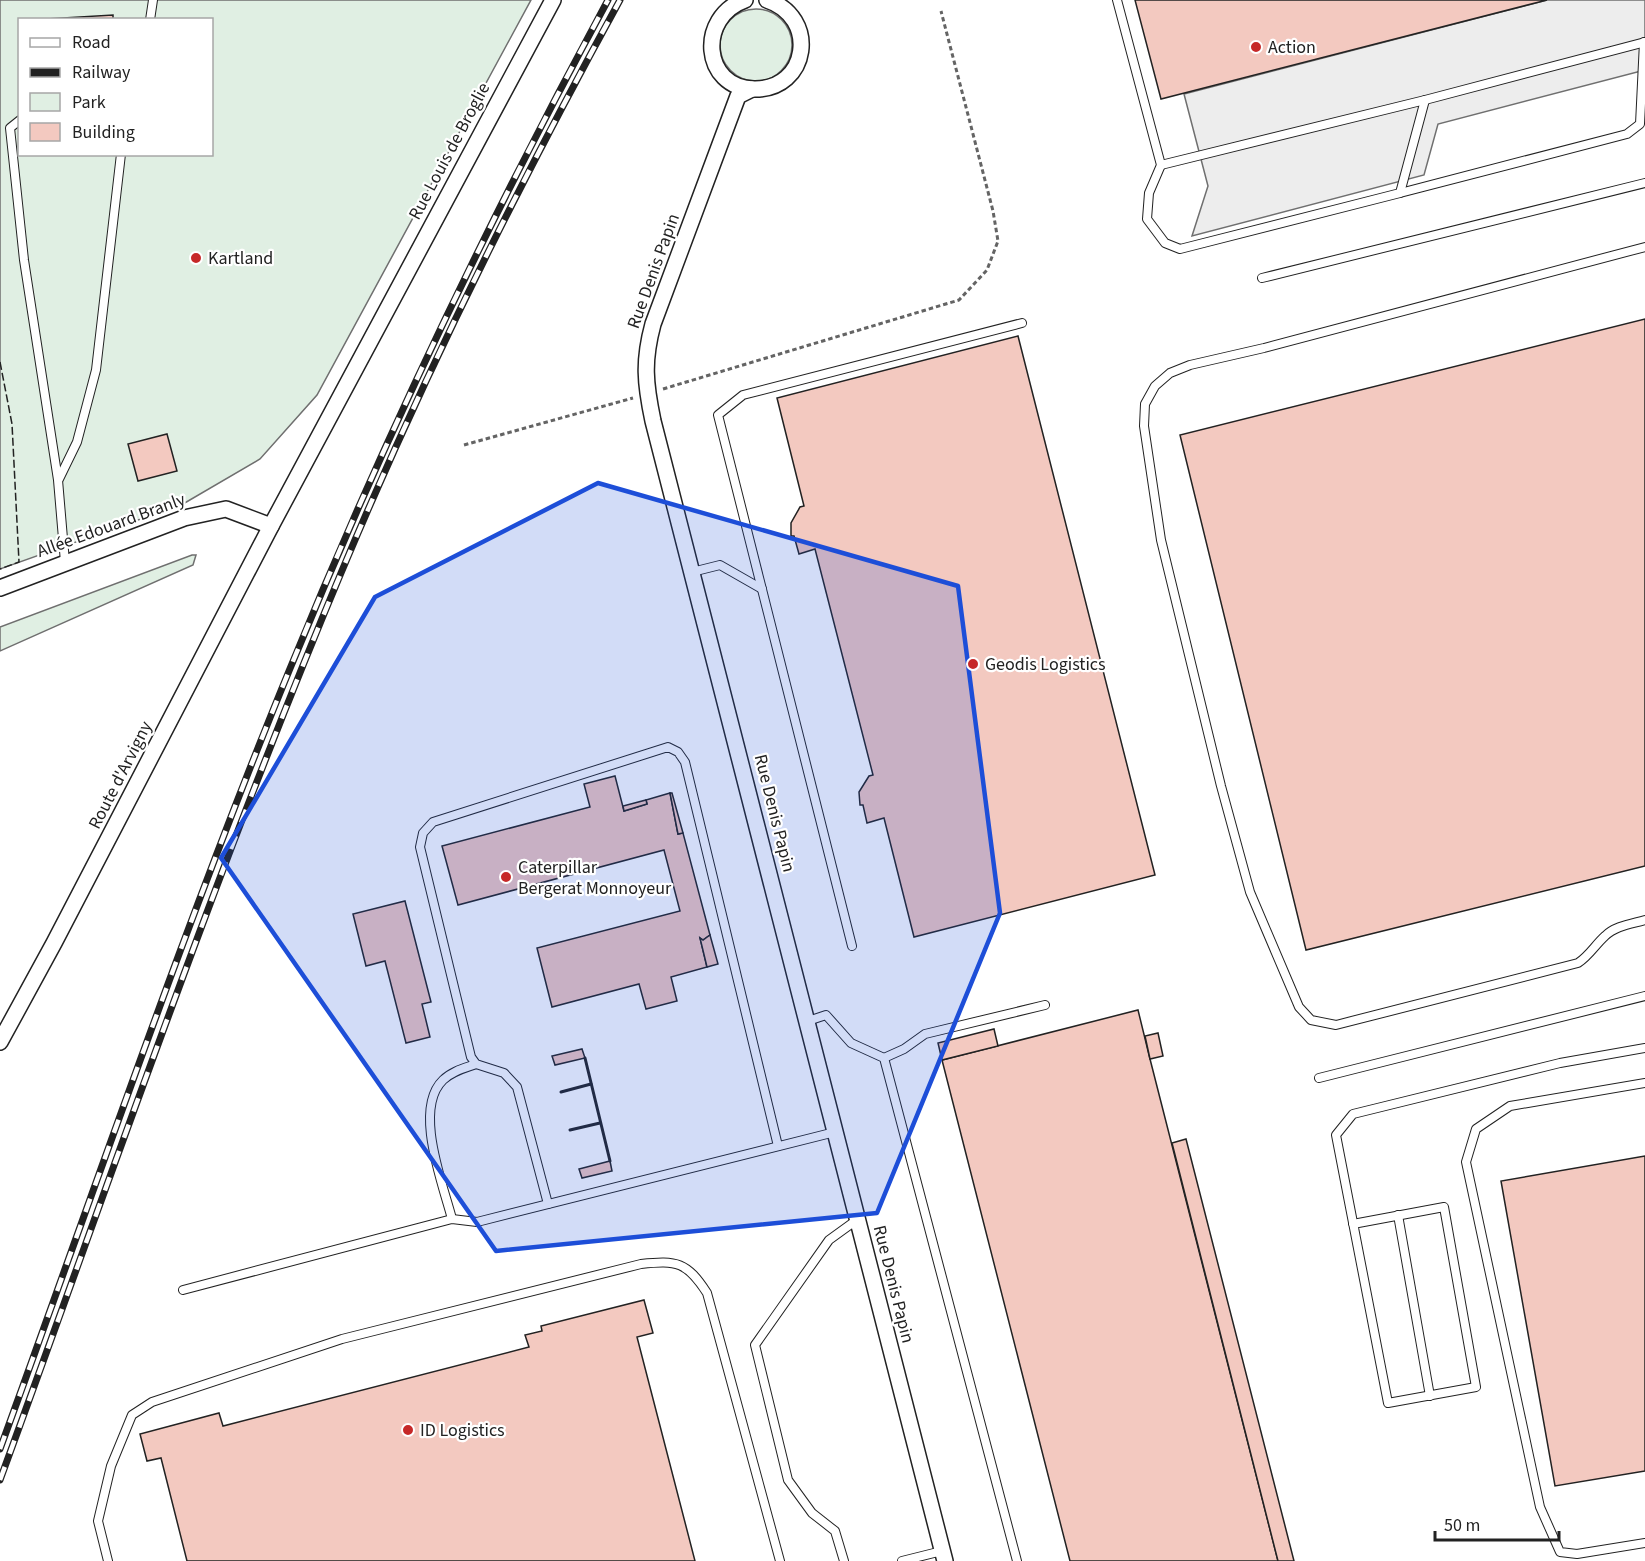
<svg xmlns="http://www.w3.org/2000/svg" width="1645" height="1561" viewBox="0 0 1645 1561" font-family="'Source Sans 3',sans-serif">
<rect width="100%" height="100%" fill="#fff"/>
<g fill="#e0efe3" stroke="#6f6f6f" stroke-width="1.5" fill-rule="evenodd">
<path d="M0,0H531L317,395L260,459L183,504L0,569ZM20,20H212V154H20Z"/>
<circle cx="756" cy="45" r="36"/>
<path d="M192,555H196L193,565L0,651V627Z"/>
</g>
<path fill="#ededed" stroke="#6f6f6f" stroke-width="1.5" d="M1547,0H1645V70L1438,124L1424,175L1192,236L1208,186L1184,94Z"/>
<g fill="#f3c9c0" stroke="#222" stroke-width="1.5">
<path d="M1135,0H1547L1161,99Z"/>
<path d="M113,15V20H29Z"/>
<path d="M1645,319V866L1306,950L1180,435Z"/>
<path d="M1018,336L1155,875L914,937L884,818L867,823L863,805H860L859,792L869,776L873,775L815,549L799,554L794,536H791V523L800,507L804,506L777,398Z"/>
<path d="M167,434L177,471L138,481L128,444Z"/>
<path d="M615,776L624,811L647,804L646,800L670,793L678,834L683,833L710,935L703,940L700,938L707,967L671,977L677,1001L646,1009L639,984L552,1007L537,948L680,911L664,850L458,905L442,846L590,807L584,784Z"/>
<path d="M670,793H672L683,833L678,834Z"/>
<path d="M646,800L647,804L624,811L623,806Z"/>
<path d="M405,901L431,1002L422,1004L430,1037L406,1043L385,961L366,966L353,914Z"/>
<path d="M710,935L718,964L707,967L700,938L703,940Z"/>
<path d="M1138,1010L1150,1059L1278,1561H1070L942,1060Z"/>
<path d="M994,1029L998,1046L942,1060L938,1043Z"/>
<path d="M1158,1033L1163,1056L1150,1059L1145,1036Z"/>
<path d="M582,1049L585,1058L555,1065L552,1056Z"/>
<path d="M1186,1139L1294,1561H1278L1172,1143Z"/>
<path d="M1645,1156V1471L1555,1486L1501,1181Z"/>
<path d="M610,1161L612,1171L582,1178L579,1169Z"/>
<path d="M644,1300L653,1333L637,1337L695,1561H187L161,1458L147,1461L140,1434L219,1413L223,1426L529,1347L525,1335L542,1331L541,1326Z"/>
</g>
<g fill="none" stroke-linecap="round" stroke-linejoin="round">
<defs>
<g id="service">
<path d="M1117,0L1161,165L1149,193L1147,219L1165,243L1180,249L1400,193L1425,100"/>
<path d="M150,20L153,0"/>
<path d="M20,120L10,128L24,260L58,480L65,562"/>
<path d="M1161,165L1425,100L1645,42"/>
<path d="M1400,193L1627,134L1640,124L1644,42"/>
<path d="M1645,247L1264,348L1190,365L1170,373L1155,386L1145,404L1144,426L1161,540L1221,786L1250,892L1299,1007L1311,1020L1336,1025L1578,963C1589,956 1595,945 1605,936C1615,926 1631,924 1645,920"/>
<path d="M1262,278L1645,183"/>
<path d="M59,479L77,442L96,370L121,154"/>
<path d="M692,572L720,565L762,589"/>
<path d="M852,946L718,415L743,395L1022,323"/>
<path d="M808,1021L826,1015L851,1043L884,1058L1017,1561"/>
<path d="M884,1058L904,1049L925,1034L1045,1005"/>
<path d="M1319,1078L1645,996"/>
<path d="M1645,1083L1510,1106L1476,1129L1466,1162L1540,1507L1560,1552L1577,1554L1645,1543"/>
<path d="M548,1204L517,1087L504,1073L476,1064L471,1057L420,847L423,833L433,822L668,747L678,752L685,762L778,1146"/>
<path d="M1398,1215L1430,1396"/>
<path d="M452,1219C443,1184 413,1109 443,1080C452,1071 465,1068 476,1064"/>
<path d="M1353,1224L1444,1207L1476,1387L1388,1403L1336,1135L1353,1114L1560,1063L1645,1048"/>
<path d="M183,1290L452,1219L477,1222L835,1132"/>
<path d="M108,1561L98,1521L111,1466L132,1415L152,1402L342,1339L641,1264C677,1260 687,1262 707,1293L780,1561"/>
<path d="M844,1561L835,1531L812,1513L788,1480L755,1345L829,1240L858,1219"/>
<path d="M902,1561L942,1551"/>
</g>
<g id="minor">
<path d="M745,0C697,17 702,88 754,89C809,90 819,17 767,0"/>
<path d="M752,89L738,96L653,324C643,361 645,383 653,421L945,1561"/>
<path d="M0,588L184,518L226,509L271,526"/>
<path d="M0,1042L54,943L271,526L553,0"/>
</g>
</defs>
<use href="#service" stroke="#222" stroke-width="10"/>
<use href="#minor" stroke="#222" stroke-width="18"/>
<g stroke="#646464" stroke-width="3" stroke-dasharray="4.5 3" stroke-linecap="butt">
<path d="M663,389L959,300L987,270L998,241L993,211L941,11"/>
<path d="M464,445L633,398"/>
</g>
<use href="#service" stroke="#fff" stroke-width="8"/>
<use href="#minor" stroke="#fff" stroke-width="15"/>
<defs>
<g id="rail">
<path d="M0,1449C95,1189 184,927 289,671C383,441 490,218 608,0"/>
<path d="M0,1480C111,1177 216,871 341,573C423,377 518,186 620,0"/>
</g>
</defs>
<use href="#rail" stroke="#222" stroke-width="7"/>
<use href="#rail" stroke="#fff" stroke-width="4.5" stroke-dasharray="14" stroke-linecap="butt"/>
<path stroke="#222" stroke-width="1.5" stroke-dasharray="8 3" stroke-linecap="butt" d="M0,362L12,424L19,562L0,569"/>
<g stroke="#222" stroke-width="3">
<path d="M585,1058L610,1161"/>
<path d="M561,1092L591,1084"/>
<path d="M570,1130L600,1123"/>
</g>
</g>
<path fill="#1d4ed8" fill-opacity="0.2" stroke="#1d4ed8" stroke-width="4.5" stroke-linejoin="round" d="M598,483L958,586L1000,913L877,1213L496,1251L221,858L375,597Z"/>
<g fill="#c62828" stroke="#fff" stroke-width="2">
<circle cx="1256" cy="47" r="6"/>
<circle cx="196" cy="258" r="6"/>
<circle cx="973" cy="664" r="6"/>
<circle cx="506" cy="877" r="6"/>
<circle cx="408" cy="1430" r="6"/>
</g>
<g text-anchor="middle" stroke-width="4.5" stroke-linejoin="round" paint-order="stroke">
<g font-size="18" fill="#222" stroke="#fff" text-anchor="start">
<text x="1268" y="53">Action</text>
<text x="208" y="264">Kartland</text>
<text x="985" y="670">Geodis Logistics</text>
<text x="518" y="873">Caterpillar<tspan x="518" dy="21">Bergerat Monnoyeur</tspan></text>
<text x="420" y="1436">ID Logistics</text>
</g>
<g font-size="18" fill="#222" stroke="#fff">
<text transform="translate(449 151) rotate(-62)" y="6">Rue Louis de Broglie</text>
<text transform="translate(653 271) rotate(-70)" y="6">Rue Denis Papin</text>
<text transform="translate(111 525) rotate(-20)" y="6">Allée Edouard Branly</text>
<text transform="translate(120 775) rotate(-63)" y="6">Route d'Arvigny</text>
<text transform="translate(775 813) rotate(76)" y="6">Rue Denis Papin</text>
<text transform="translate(894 1284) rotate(76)" y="6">Rue Denis Papin</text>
</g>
</g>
<rect x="18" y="18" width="195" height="138" fill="#ffffff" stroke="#a7a7a7" stroke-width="1.5"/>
<rect x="30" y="38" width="30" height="9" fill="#ffffff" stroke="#a7a7a7" stroke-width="1.5"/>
<text x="72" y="48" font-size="18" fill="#222222">Road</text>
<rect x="30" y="68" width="30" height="9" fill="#222222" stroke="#a7a7a7" stroke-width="1.5"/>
<text x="72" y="78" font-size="18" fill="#222222">Railway</text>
<rect x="30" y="93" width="30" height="18" fill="#e0efe3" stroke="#a7a7a7" stroke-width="1.5"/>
<text x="72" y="108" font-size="18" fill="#222222">Park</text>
<rect x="30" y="123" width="30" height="18" fill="#f3c9c0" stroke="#a7a7a7" stroke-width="1.5"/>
<text x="72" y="138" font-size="18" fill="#222222">Building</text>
<path d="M1435 1531v9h124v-9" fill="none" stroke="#222222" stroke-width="3"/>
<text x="1444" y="1531" font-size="18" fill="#222222" stroke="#ffffff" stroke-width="4.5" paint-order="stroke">50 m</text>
</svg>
